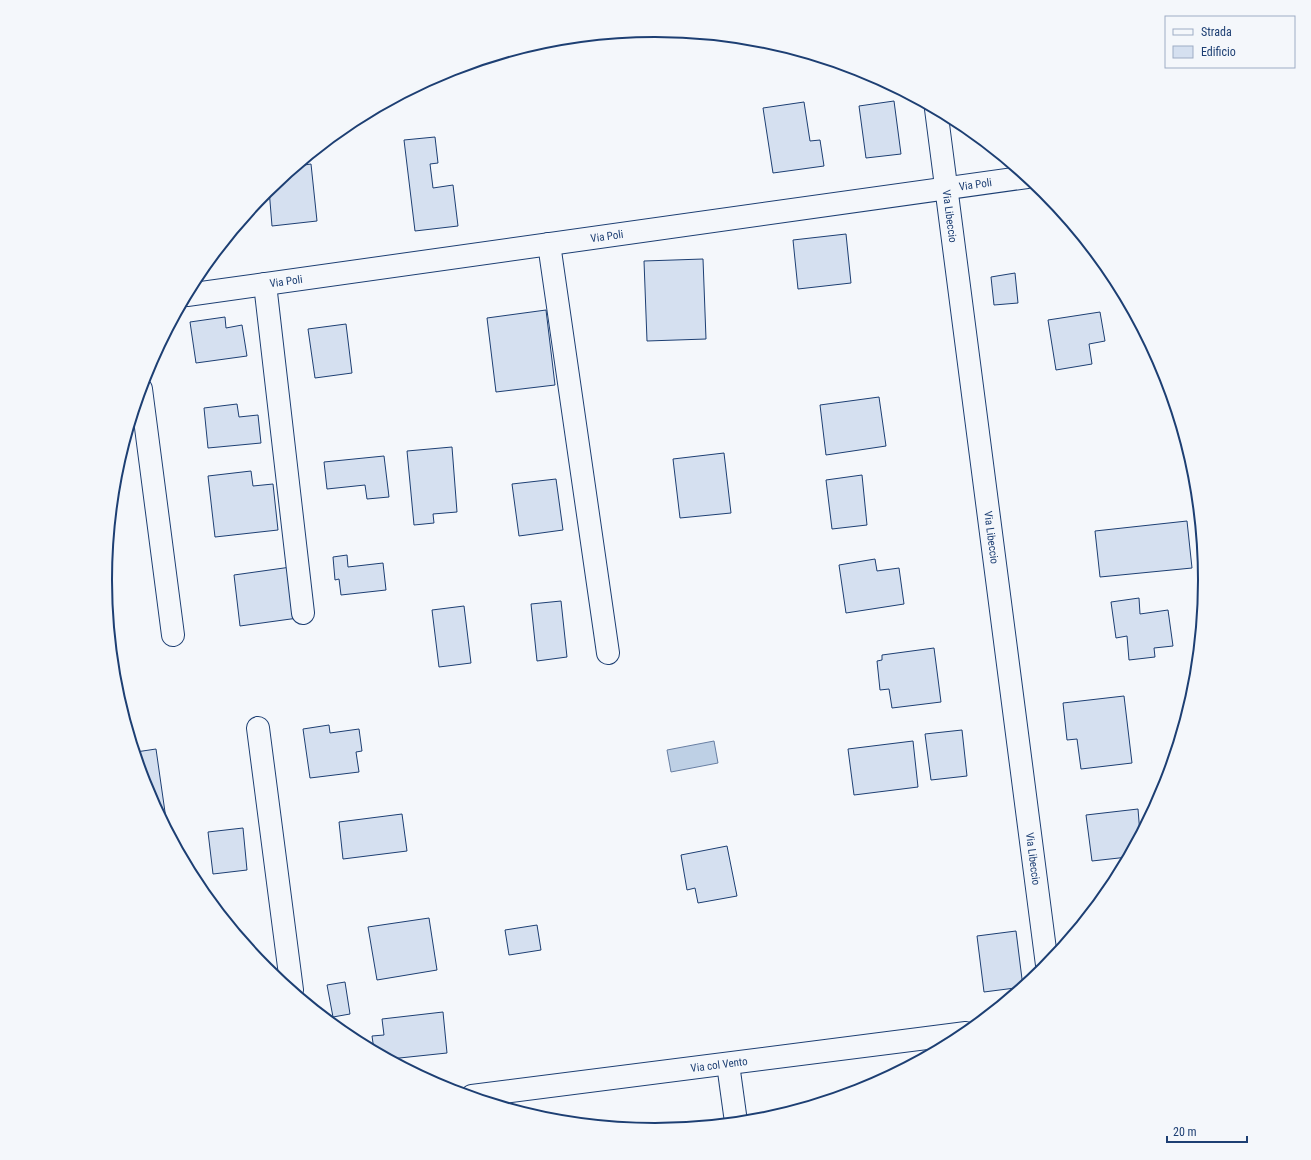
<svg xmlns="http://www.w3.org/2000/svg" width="1311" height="1160" viewBox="0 0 1311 1160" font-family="'Roboto Condensed',sans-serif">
<rect width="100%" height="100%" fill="#f4f7fb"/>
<path fill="#bed0e5" stroke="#687fa3" d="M714,741L718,763L671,772L667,750Z"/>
<g fill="#d5e0f0" stroke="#1d3f73">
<path d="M894,101L901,154L866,158L859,106Z"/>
<path d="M804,102L810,141L820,140L824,166L773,173L763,108Z"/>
<path d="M435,137L438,163L430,164L433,188L453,185L458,226L415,231L404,140Z"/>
<path d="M311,164L317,221L272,226L269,189L298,166Z"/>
<path d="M846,234L851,283L798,289L793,240Z"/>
<path d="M703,259L706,339L647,341L644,261Z"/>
<path d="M1015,273L1018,303L994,305L991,277Z"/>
<path d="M546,310L555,385L496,392L487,318Z"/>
<path d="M1100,312L1105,341L1089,344L1092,364L1056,370L1048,320Z"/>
<path d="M225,317L226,328L242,325L247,356L196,363L190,322Z"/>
<path d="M346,324L352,373L315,378L308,329Z"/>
<path d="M879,397L886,446L826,455L820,405Z"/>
<path d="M237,404L239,417L258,415L261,443L208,448L204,408Z"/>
<path d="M452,447L457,512L433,514L434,523L414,525L407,451Z"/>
<path d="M724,453L731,513L680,518L673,459Z"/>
<path d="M384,456L389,497L367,499L365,485L327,489L324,462Z"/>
<path d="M251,471L253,486L273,484L278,530L215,537L208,476Z"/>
<path d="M862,475L867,525L832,529L826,480Z"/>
<path d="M556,479L563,530L519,536L512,484Z"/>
<path d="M1187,521L1192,568L1100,577L1095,531Z"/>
<path d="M347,555L348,567L383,563L386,590L341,595L339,579L335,580L333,557Z"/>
<path d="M875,559L877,571L899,568L904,604L846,613L839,565Z"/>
<path d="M291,567L298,618L240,626L234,575Z"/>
<path d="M1139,598L1140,614L1168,610L1173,646L1154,648L1155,657L1129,660L1127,636L1116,638L1111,602Z"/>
<path d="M561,601L567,657L537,661L531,604Z"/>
<path d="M464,606L471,663L439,667L432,610Z"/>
<path d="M934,648L941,702L892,708L889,689L880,690L877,661L882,660V655Z"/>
<path d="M1124,696L1132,763L1081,769L1077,739L1067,740L1063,703Z"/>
<path d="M329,725L330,733L359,729L362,751L356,752L359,772L310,778L303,729Z"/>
<path d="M962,730L967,776L931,780L925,734Z"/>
<path d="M913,741L918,787L854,795L848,749Z"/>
<path d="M156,749L167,826L147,790L136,752Z"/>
<path d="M1138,809L1140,834L1128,857L1092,861L1086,815Z"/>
<path d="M402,814L407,851L343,859L339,822Z"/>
<path d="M243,828L247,870L213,874L208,832Z"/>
<path d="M727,846L737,896L698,903L695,888L687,890L681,855Z"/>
<path d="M429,918L437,970L377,980L368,927Z"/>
<path d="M537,925L541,950L509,955L505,930Z"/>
<path d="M1016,931L1023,987L984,992L977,936Z"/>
<path d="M345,982L350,1014L333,1017L327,985Z"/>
<path d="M443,1012L447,1053L390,1059L374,1050L372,1036L384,1035L382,1019Z"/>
</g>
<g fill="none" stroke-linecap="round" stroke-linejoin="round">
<defs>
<g id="minor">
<path id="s1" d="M936,109L1047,965"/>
<path d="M549,244L608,653"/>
<path d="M265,284L303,613"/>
<path id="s2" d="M187,295L1027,177"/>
<path d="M141,389L173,635"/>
<path d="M258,728L292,990"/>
<path d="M728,1064L736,1122"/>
<path id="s3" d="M472,1096L966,1033"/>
</g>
</defs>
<use href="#minor" stroke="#1d3f73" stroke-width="24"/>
<use href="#minor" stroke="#f4f7fb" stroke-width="22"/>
</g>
<g text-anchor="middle" stroke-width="3" stroke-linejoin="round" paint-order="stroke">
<g font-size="11" fill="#1d3f73" stroke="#f4f7fb">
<text dy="4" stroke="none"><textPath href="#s2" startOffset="796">Via Poli</textPath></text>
<text dy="4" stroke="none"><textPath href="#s1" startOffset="108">Via Libeccio</textPath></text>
<text dy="4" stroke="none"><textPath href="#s2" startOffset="424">Via Poli</textPath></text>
<text dy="4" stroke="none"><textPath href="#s2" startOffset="100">Via Poli</textPath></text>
<text dy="4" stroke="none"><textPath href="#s1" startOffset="432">Via Libeccio</textPath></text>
<text dy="4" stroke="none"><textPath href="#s1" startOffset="756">Via Libeccio</textPath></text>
<text dy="4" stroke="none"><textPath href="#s3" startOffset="249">Via col Vento</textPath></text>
</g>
</g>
<path d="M0 0H1311V1160H0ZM112 580a543 543 0 1 1 1086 0a543 543 0 1 1-1086 0Z" fill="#f4f7fb" fill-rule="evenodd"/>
<path fill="none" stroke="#1d3f73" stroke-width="2" d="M112 580a543 543 0 1 1 1086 0a543 543 0 1 1-1086 0Z"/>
<rect x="1165" y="16" width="130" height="52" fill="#f4f7fb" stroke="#9eadc5"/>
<rect x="1173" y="29" width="20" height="6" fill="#f4f7fb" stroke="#9eadc5"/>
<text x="1201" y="36" font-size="12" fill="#1d3f73">Strada</text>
<rect x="1173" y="46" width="20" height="12" fill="#d5e0f0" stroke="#9eadc5"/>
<text x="1201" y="56" font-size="12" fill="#1d3f73">Edificio</text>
<path d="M1167 1136v6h80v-6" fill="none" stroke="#1d3f73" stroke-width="2"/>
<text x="1173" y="1136" font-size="12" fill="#1d3f73" stroke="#f4f7fb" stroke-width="3" paint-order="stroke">20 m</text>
</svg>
